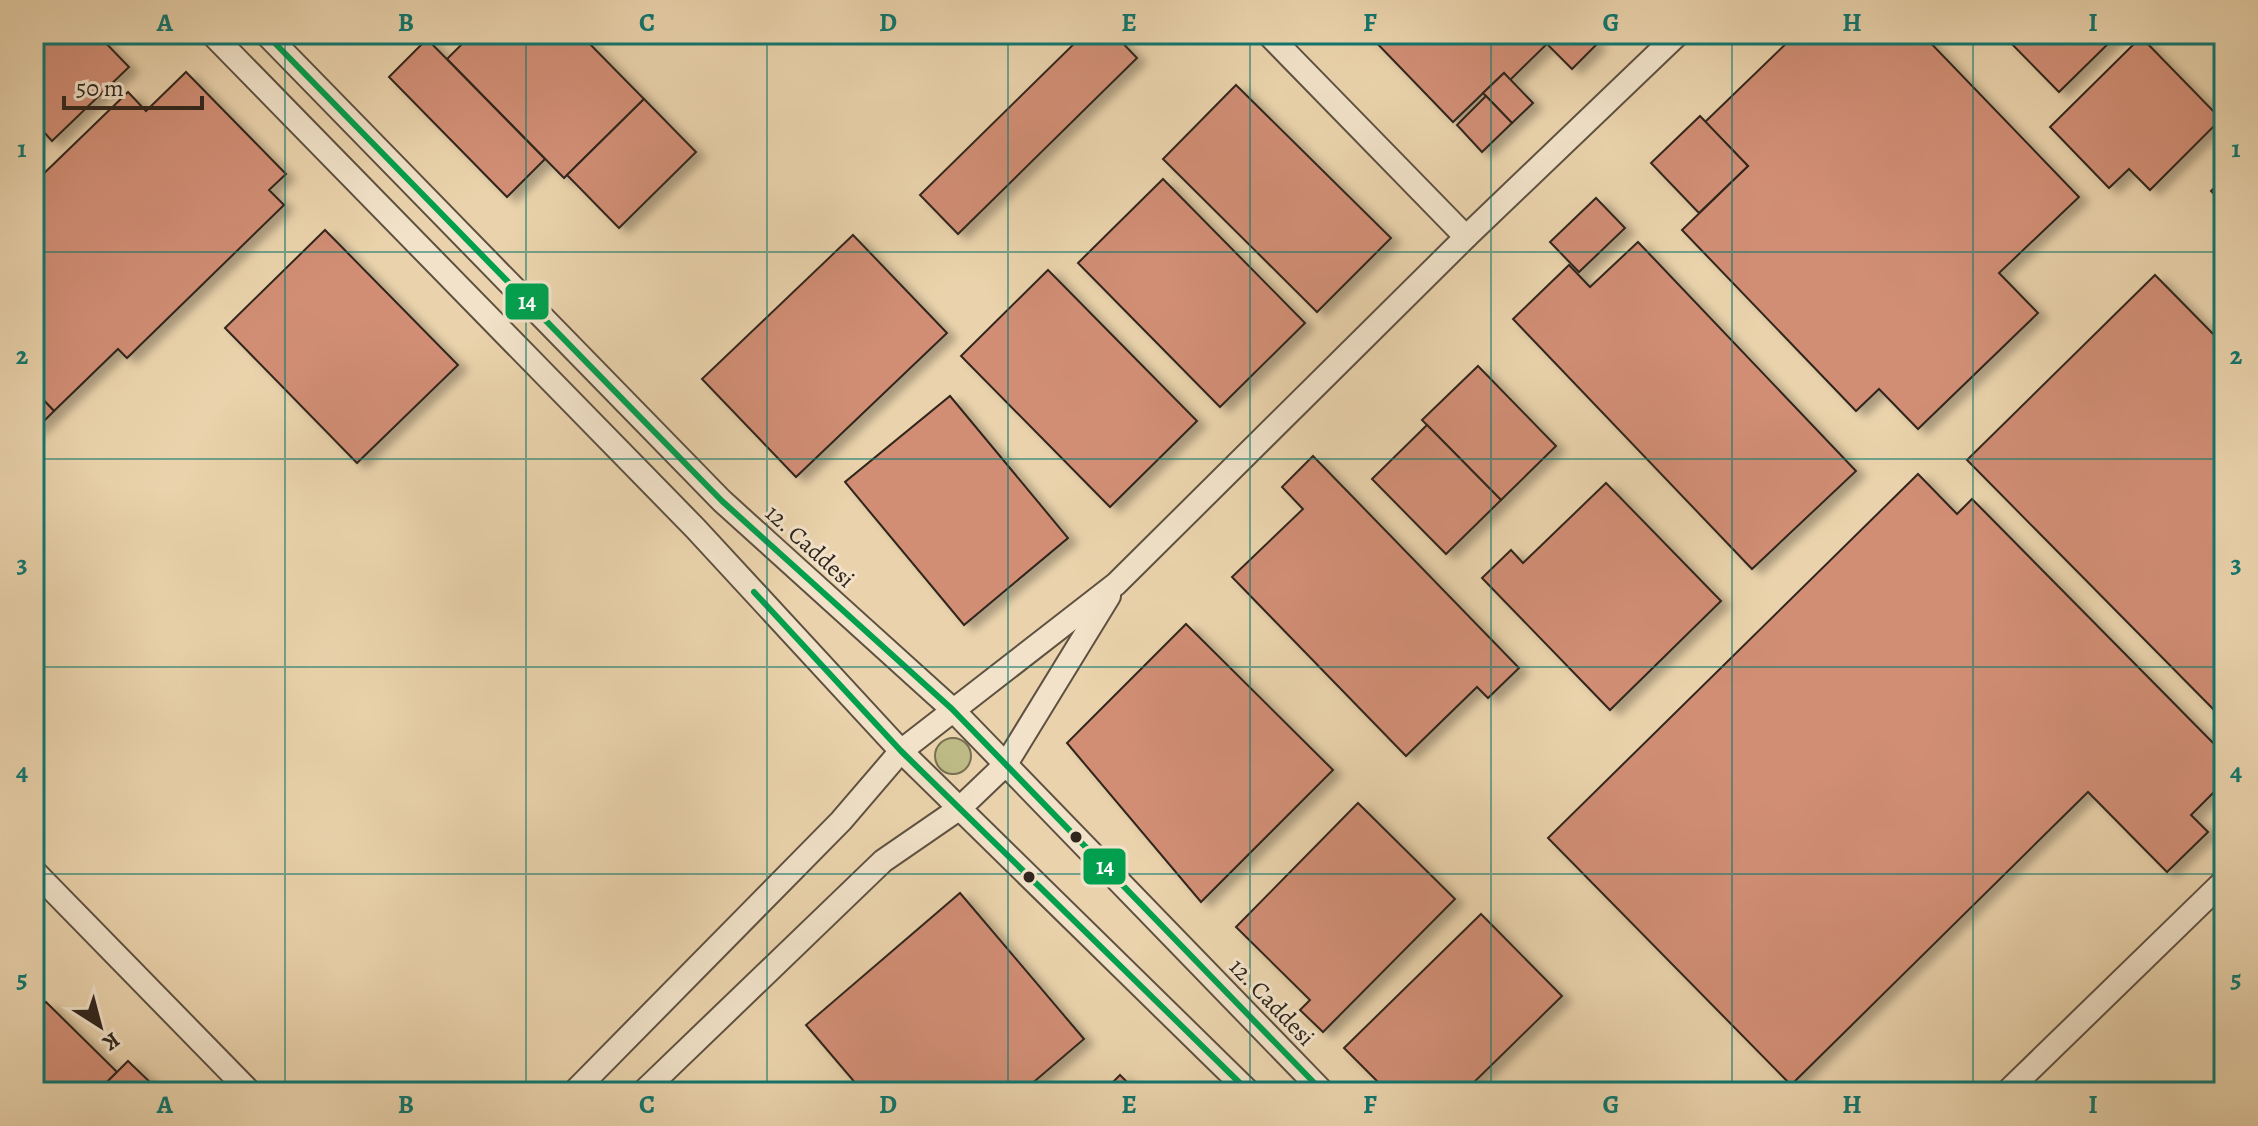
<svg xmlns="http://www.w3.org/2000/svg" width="2258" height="1126" viewBox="0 0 2258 1126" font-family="Alegreya,serif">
<defs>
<filter id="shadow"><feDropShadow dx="9" dy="5" stdDeviation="4" flood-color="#0004"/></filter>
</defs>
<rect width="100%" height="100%" fill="#ead3ac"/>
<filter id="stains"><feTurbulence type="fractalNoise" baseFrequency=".0025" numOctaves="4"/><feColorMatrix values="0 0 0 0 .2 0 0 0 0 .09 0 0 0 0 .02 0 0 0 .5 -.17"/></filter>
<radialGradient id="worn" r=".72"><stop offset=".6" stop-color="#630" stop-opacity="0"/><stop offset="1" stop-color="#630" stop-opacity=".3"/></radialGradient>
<circle fill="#bdba85" stroke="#777052" stroke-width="2" cx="953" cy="756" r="18"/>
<g fill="#d18e74" stroke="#31261e" stroke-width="2" filter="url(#shadow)">
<path d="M34,34H97L129,67L52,141L43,131L34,140Z"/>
<path d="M472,34H580L644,99L564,178L447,59Z"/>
<path d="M1084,34H1114L1137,58L958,234L920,195Z"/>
<path d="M1368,34H1557L1510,80L1504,73L1453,122Z"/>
<path d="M1557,34H1587L1597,44L1572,69L1547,44Z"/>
<path d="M1796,34H1922L2079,197L1999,273L2038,313L1918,429L1879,389L1856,411L1682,230L1748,166L1705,122Z"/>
<path d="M2002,34H2118L2059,92Z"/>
<path d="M2141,37L2221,119L2150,190L2129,169L2109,188L2050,127Z"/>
<path d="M427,39L545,159L507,197L389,77Z"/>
<path d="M186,72L286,174L269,190L284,205L127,358L118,349L54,411L34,390V183L128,92L146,111Z"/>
<path d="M1504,73L1533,103L1512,123L1483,93Z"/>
<path d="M1236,85L1391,238L1317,312L1163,159Z"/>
<path d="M1486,96L1512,123L1482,152L1457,125Z"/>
<path d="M644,99L696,152L619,228L567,175Z"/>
<path d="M1700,116L1748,166L1699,213L1651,163Z"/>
<path d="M2224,178V204L2211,191Z"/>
<path d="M1163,179L1305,323L1220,407L1078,263Z"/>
<path d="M1596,198L1625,228L1579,272L1550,242Z"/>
<path d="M325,230L458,365L357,463L225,328Z"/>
<path d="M853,235L947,333L796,477L702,379Z"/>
<path d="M1638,242L1856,471L1752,569L1513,319L1569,265L1590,287Z"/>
<path d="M1048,270L1197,421L1110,507L961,356Z"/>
<path d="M2155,275L2224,345V720L1967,460Z"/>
<path d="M1478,366L1556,446L1501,500L1422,420Z"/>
<path d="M34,390L54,411L34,431Z"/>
<path d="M950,396L1068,538L964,625L845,482Z"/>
<path d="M1427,425L1501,500L1446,554L1372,479Z"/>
<path d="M1313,456L1519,668L1488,698L1477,687L1406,756L1232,577L1303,509L1282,487Z"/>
<path d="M1918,474L1957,514L1972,499L2224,754V782L2191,815L2208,832L2167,872L2088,792L1791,1085L1548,838Z"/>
<path d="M1606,483L1721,601L1610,710L1482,578L1511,550L1523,563Z"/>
<path d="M1186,624L1333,770L1201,902L1067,743Z"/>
<path d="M1358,803L1455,899L1323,1032L1300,1010L1310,1000L1236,927Z"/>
<path d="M960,893L1084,1039L1022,1092H863L806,1025Z"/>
<path d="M1481,914L1562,996L1464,1092H1388L1344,1048Z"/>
<path d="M46,1002L117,1072L104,1085L112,1092H34V1015Z"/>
<path d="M128,1061L155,1087L150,1092H112L104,1085Z"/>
<path d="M1120,1075L1137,1092H1103Z"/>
</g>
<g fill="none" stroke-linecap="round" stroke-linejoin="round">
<defs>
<g id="minor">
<path d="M212,34L695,528L901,751L1249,1092"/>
<path d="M266,34L722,501L952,709L1323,1092"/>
<path d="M1268,34L1466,237"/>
<path d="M34,871L250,1092"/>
<path d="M574,1092L841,821L901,751L1116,584L1466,237L1678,34"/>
<path d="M643,1092L883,861L960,808L1006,764L1109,596"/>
<path d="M2007,1092L2224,881"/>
</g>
</defs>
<use href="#minor" stroke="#5f5142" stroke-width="26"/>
<use href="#minor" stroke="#f1e2c9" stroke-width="22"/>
<defs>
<g id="bus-1">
<path d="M266,34L722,501L952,709L1323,1092"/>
<path d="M754,592L901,751L1249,1092"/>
</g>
</defs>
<use href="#bus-1" stroke="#f1e2c9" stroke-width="12"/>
<use href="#bus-1" stroke="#02a04e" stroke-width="6"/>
</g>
<path fill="none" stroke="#0f766e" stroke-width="2" stroke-opacity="0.55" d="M285,34V1092M526,34V1092M767,34V1092M1008,34V1092M1250,34V1092M1491,34V1092M1732,34V1092M1973,34V1092M34,252H2224M34,459H2224M34,667H2224M34,874H2224"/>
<g fill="#31261e" stroke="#f1e2c9" stroke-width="3">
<circle cx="1076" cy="837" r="7"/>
<circle cx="1029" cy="877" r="7"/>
</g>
<g text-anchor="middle" stroke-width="6" stroke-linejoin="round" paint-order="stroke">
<g font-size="24" fill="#31261e" stroke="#f1e2c9">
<text transform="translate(810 546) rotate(42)" y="8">12. Caddesi</text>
<text transform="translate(1272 1002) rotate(46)" y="8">12. Caddesi</text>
</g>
</g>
<g stroke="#f1e2c9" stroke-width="3">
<rect x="504" y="282" width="46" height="39" rx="8" fill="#02a04e"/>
<rect x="1082" y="847" width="45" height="39" rx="8" fill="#02a04e"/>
</g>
<g font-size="22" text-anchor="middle" font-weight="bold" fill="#fff">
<text x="527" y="309">14</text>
<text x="1105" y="874">14</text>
</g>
<rect width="2258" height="1126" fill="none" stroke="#ead3ac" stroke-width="88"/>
<g transform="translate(100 1026) rotate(144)" stroke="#f1e2c9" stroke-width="6" paint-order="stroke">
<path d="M0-6L14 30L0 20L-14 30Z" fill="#31261e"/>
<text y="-12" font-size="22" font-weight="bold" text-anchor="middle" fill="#31261e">K</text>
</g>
<path d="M64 96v12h138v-12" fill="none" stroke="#31261e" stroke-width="4"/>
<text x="76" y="96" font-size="24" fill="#31261e" stroke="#f1e2c9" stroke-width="6" paint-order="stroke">50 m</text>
<rect x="44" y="44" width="2170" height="1038" fill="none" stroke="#0f766e" stroke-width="3"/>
<g font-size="26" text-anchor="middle" font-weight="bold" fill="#0f766e">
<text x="165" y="31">A</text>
<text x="406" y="31">B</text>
<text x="647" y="31">C</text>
<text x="888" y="31">D</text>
<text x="1129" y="31">E</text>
<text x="1370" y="31">F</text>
<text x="1611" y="31">G</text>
<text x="1852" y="31">H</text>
<text x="2093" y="31">I</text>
<text x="22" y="157">1</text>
<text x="2236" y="157">1</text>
<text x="22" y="364">2</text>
<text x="2236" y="364">2</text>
<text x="22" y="572">3</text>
<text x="2236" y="572">3</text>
<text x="22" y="780">4</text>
<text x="2236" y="780">4</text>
<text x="22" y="987">5</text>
<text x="2236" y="987">5</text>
<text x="165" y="1113">A</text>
<text x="406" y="1113">B</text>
<text x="647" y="1113">C</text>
<text x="888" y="1113">D</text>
<text x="1129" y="1113">E</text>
<text x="1370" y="1113">F</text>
<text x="1611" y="1113">G</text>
<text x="1852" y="1113">H</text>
<text x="2093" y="1113">I</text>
</g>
<rect width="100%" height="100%" filter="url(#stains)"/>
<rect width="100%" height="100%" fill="url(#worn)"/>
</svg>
